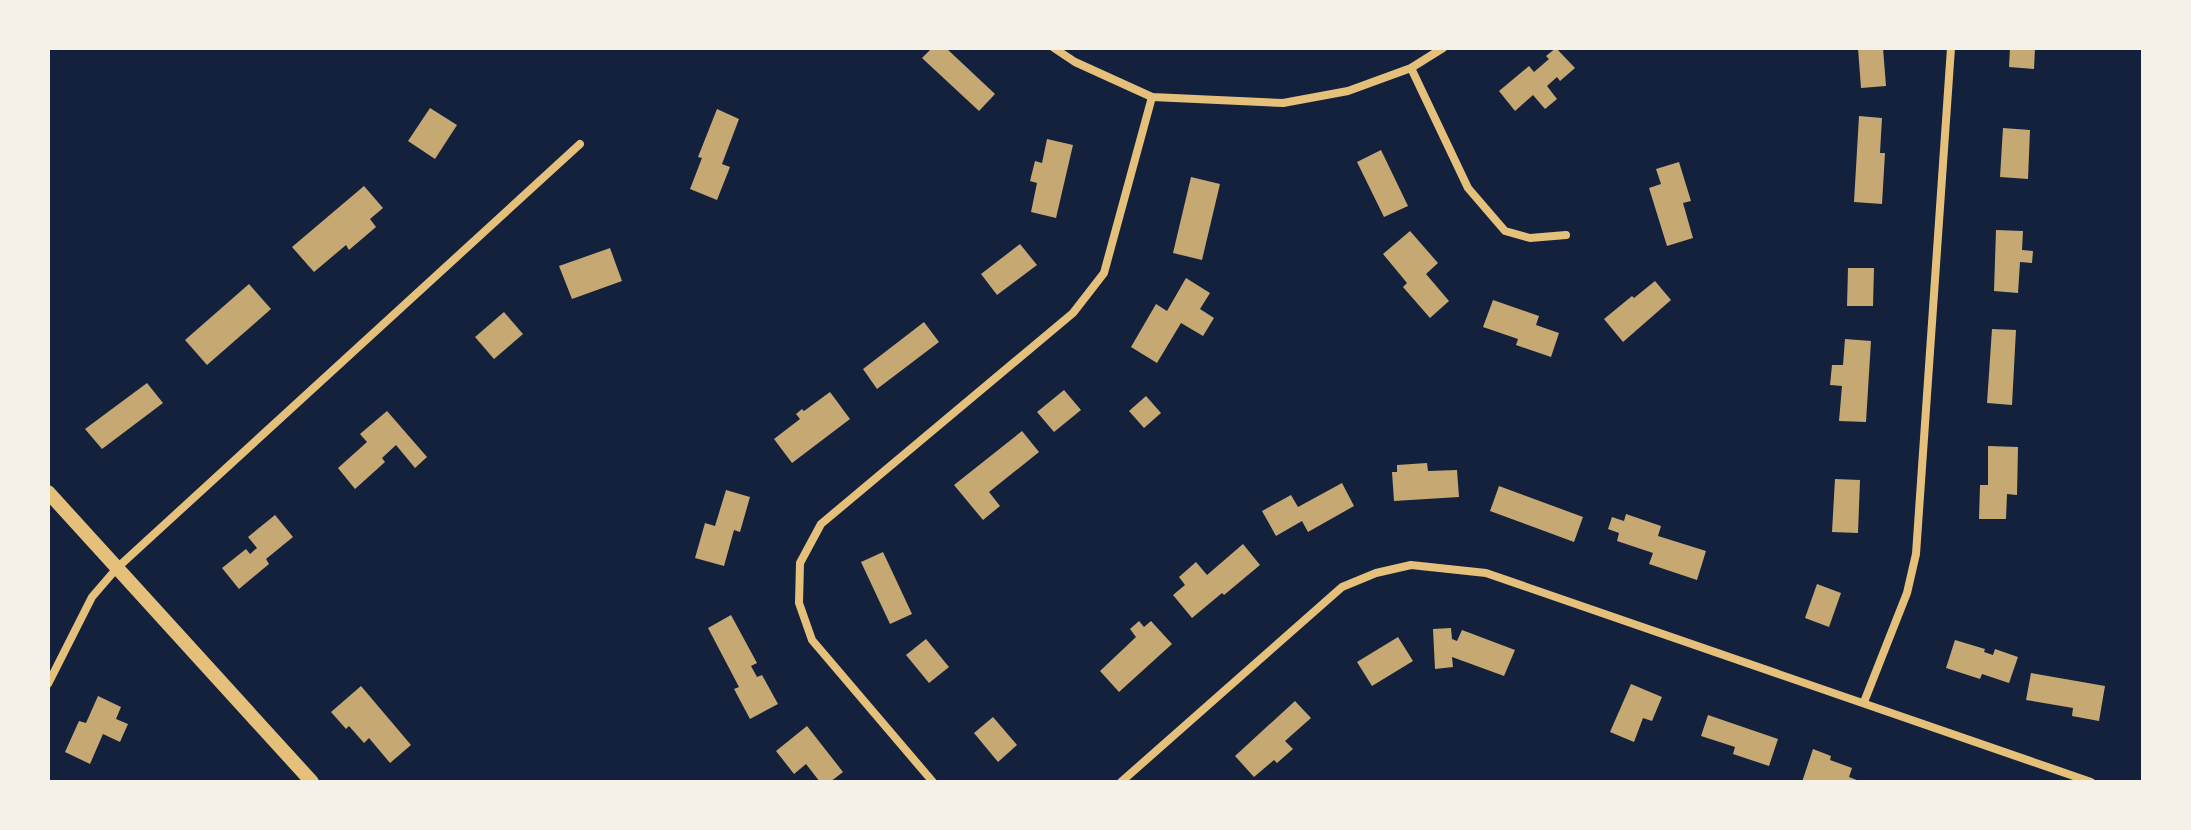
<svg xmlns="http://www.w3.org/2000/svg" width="2191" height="830" viewBox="0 0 2191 830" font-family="'Libre Baskerville',serif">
<rect width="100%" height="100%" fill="#14213d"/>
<g fill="#c6a872">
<path d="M932,48H946L995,94L979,111L922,58Z"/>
<path d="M1556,48L1575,68L1560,81L1557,77L1547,86L1557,99L1545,109L1533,95L1515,111L1499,91L1529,66L1534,72L1549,59L1546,56Z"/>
<path d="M1858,48H1883L1886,86L1861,88Z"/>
<path d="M2010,48H2035L2034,69L2009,67Z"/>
<path d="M430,108L457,125L435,159L408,141Z"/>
<path d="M717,109L739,119L722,164L730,167L717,200L690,189L702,158L698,157Z"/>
<path d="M1859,116L1882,118L1880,153H1885L1882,204L1854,202Z"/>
<path d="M2003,128L2030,130L2028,179L2000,177Z"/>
<path d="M1047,139L1073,145L1056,218L1031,212L1037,183L1030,181L1035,161L1042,163Z"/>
<path d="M1381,150L1408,206L1384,217L1357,162Z"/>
<path d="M1679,162L1691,201L1683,203L1693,238L1667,246L1649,188L1661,184L1656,169Z"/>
<path d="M1191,177L1220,184L1202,260L1173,253Z"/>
<path d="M364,186L383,208L370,219L376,227L349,250L346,245L314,272L292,247Z"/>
<path d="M1996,230L2023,231L2022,250L2033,251L2032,263L2020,262L2018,293L1994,291Z"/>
<path d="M1410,231L1438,263L1426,274L1449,301L1430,318L1403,287L1407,283L1383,254Z"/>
<path d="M1020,244L1037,265L997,295L981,274Z"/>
<path d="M610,248L622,281L572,299L559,266Z"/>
<path d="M1848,268H1874L1873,306H1847Z"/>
<path d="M1186,278L1210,293L1200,309L1214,318L1203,336L1181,323L1157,363L1131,347L1156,304L1167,311Z"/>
<path d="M1655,281L1671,300L1623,342L1604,319L1632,296L1634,298Z"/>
<path d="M249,284L271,309L207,365L185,340Z"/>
<path d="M1493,300L1539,316L1536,325L1559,333L1551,357L1516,345L1518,339L1483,327Z"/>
<path d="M504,312L523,334L494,359L475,337Z"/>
<path d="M924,322L939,342L877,389L863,369Z"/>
<path d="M1992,329L2016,330L2012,405L1987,403Z"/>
<path d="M1845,339L1871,341L1866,422L1839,421L1842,386L1830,385L1832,365H1843Z"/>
<path d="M147,383L163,403L102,449L85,429Z"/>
<path d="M1064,390L1081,410L1054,432L1037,412Z"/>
<path d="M830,392L850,419L792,463L774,439L800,419L796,414L802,409L804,411Z"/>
<path d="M1146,396L1161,413L1144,428L1129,411Z"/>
<path d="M387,411L427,457L415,468L396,445L382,458L385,462L355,489L338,468L367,442L360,434Z"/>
<path d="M1022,431L1039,452L989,492L1000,506L983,520L954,485Z"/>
<path d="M1988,446L2018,447L2017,495L2007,494L2006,519H1979L1980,485H1988Z"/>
<path d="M1427,463L1428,471L1457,470L1459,497L1394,501L1392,472H1397V465Z"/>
<path d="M1835,479L1860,480L1858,533L1832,532Z"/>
<path d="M1342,483L1354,506L1308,532L1302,521L1276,536L1262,511L1291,495L1298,507Z"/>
<path d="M1499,486L1583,517L1574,542L1490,511Z"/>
<path d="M726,490L750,497L740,532L734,530L724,566L695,558L705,523L715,526Z"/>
<path d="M1626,514L1661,526L1658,536L1706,551L1697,580L1649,564L1653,553L1617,541L1619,533L1608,529L1612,517L1624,521Z"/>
<path d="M275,515L293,537L266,559L269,564L239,589L222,568L246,549L250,554L257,548L248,537Z"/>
<path d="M1243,544L1260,565L1224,595L1222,593L1192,618L1173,595L1185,585L1179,577L1196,562L1207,575Z"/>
<path d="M883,552L912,614L890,624L861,562Z"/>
<path d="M1817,584L1841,593L1829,627L1805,618Z"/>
<path d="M731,615L757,663L751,666L757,677L762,675L778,704L750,719L734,689L739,687L708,628Z"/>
<path d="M1139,621L1144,627L1151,621L1172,644L1119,692L1100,671L1136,637L1130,629Z"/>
<path d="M1451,628L1452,639L1457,641L1462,630L1515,650L1504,676L1452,657L1453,667L1435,669L1433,629Z"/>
<path d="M1398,637L1413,661L1372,686L1357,662Z"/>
<path d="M926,639L949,667L929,683L906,655Z"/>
<path d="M1955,640L1985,649L1984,652L1993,655L1995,649L2018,657L2009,683L1982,674L1980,679L1946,668Z"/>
<path d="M2031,673L2105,686L2099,721L2072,716L2073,708L2026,700Z"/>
<path d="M1631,684L1662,697L1652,721L1643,718L1634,742L1610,732Z"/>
<path d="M361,686L411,745L390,763L369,738L364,743L349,726L346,729L331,712Z"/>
<path d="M98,696L121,707L116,719L128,724L120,742L103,734L90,764L65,752L79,721L86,723Z"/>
<path d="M1295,701L1311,718L1285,741L1293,749L1277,763L1274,760L1254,777L1235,756Z"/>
<path d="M1708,715L1778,739L1769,766L1733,754L1735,747L1701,736Z"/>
<path d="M993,717L1017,745L998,762L974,733Z"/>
<path d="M807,726L843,772L830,782H820L806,764L794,774L776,751Z"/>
<path d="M1813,749L1831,756L1830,760L1852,768L1849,777L1862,782H1802Z"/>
</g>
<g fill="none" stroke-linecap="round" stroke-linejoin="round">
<g stroke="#e5c07b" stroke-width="8">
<path d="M1054,48L1075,62L1152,97L1283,103L1348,91L1411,68L1443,48"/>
<path d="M1411,68L1468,188L1505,231L1530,238L1566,235"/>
<path d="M48,684L92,597L117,568L580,144"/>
<path d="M1864,702L1907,593L1916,554L1951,48"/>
<path d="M933,782L812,640L799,603L800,563L821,524L1073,313L1104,273L1152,97"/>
<path d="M1121,782L1342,587L1376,573L1411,565L1486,573L2091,782"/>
</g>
<path stroke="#e5c07b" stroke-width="14" d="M48,492L312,782"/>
</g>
<rect width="2191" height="830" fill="none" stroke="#f6f1e7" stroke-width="100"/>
</svg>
